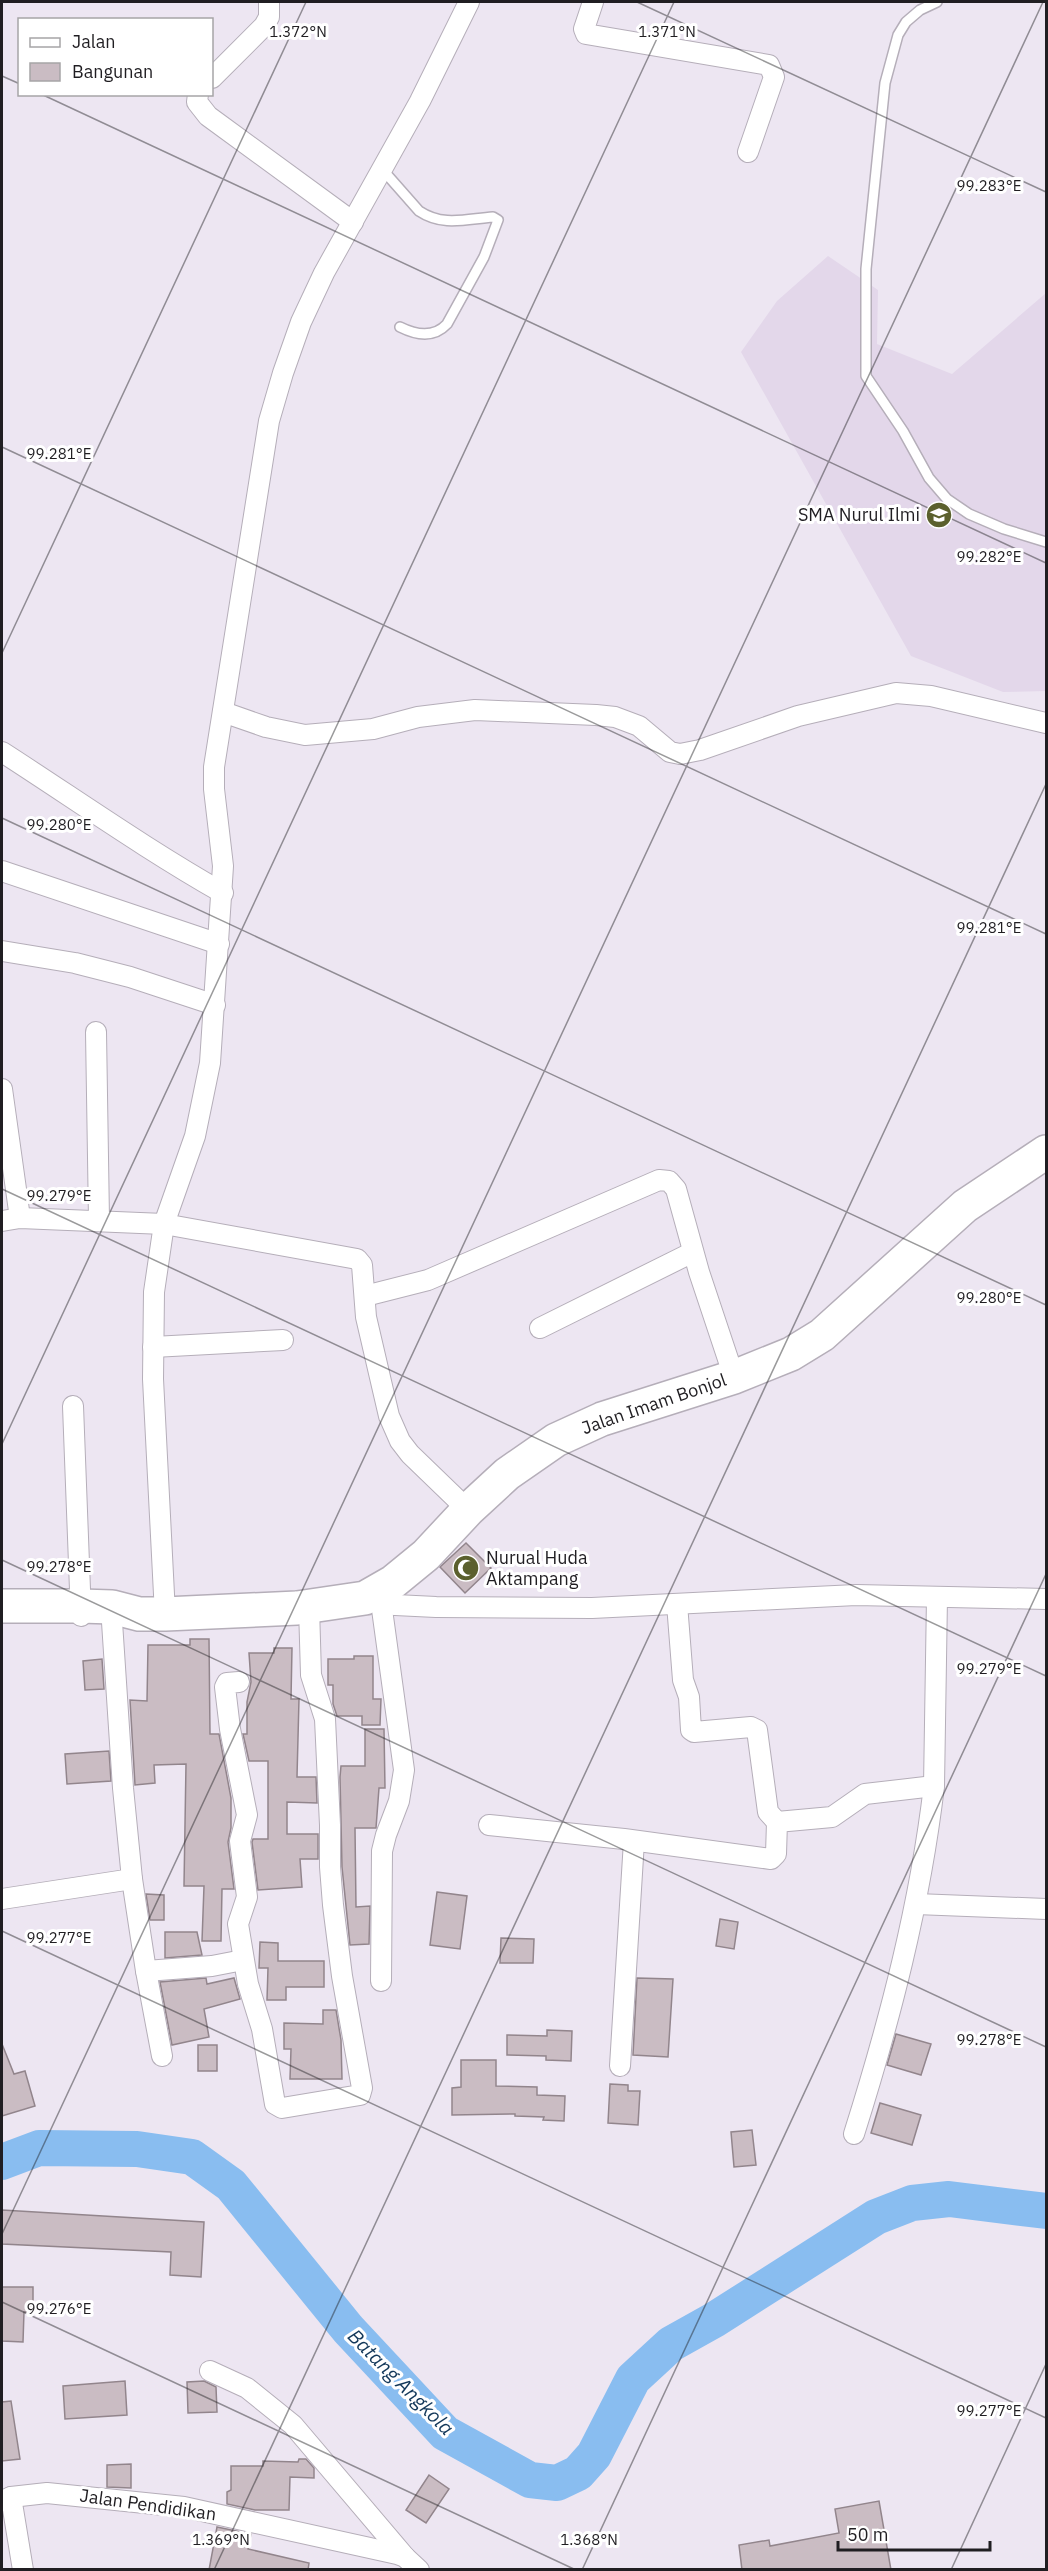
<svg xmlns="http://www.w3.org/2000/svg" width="1048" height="2571" viewBox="0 0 1048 2571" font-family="'IBM Plex Sans',sans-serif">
<rect width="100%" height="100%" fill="#ede6f2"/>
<path fill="#e3d7ea" d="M828,256L878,290L877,344L952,374L1046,293V691L1003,692L911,656L741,352L777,301Z"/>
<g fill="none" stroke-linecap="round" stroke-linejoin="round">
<path stroke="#89bdf0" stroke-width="36" d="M2,2162L39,2148L137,2149L192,2157L231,2185L348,2329L445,2433L530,2480L557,2483L578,2473L594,2455L633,2379L671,2344L714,2320L876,2217L912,2203L949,2199L1046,2211"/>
</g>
<g fill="#cabcc3" stroke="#92858c" stroke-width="1.5">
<path d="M466,1543L491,1568L465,1593L440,1567Z"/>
<path d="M190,1639H209L210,1734H219L231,1798V1828L228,1842L234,1889H222L221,1941H202L204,1886H184L186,1764L154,1765L155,1783L135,1785L130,1700L147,1701L148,1645H190Z"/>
<path d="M274,1648H292L291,1699H299L297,1777H316L317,1803L287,1802V1834H318V1859H300L302,1887L258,1890L252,1842L253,1839H268V1761H249L243,1734H247V1702L251,1682L249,1653H274Z"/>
<path d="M354,1656H373V1699H381L380,1725H362V1716H337L333,1704V1685H328V1659H354Z"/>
<path d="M102,1659L104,1689L85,1690L83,1661Z"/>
<path d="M365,1729H384L385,1788H379L376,1828H355L356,1907L370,1906L369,1944L350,1945L342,1867L340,1777L341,1766H365Z"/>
<path d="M109,1751L111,1781L67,1784L65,1754Z"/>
<path d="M437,1892L467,1896L460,1949L430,1945Z"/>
<path d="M146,1894L164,1895V1920H150Z"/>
<path d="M720,1919L738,1922L734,1949L716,1946Z"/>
<path d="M165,1932H197L202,1955L165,1958Z"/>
<path d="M501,1938L534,1939L533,1963H500Z"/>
<path d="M260,1942L278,1943V1961H324V1987H286V2000H267L268,1968H259Z"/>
<path d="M206,1978L207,1984L234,1978L240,1999L204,2009L209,2037L172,2045L160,1982Z"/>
<path d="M637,1978L673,1979L668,2057L633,2055Z"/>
<path d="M323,2010H336L341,2040L342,2079H290L291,2049H284V2023L323,2024Z"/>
<path d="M547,2030L572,2031L571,2061L546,2060V2056L507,2055V2035L547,2036Z"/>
<path d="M896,2034L931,2044L921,2075L887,2065Z"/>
<path d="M2,2044L14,2074L25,2071L35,2106L2,2116Z"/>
<rect x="198" y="2045" width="19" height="26"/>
<path d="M461,2060H496V2086L537,2087V2095L565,2096L564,2121L543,2120L544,2117L515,2116V2114L452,2115V2088L461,2087Z"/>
<path d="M610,2084L628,2085V2091H640L638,2125L608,2123Z"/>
<path d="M880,2103L921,2115L912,2145L871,2133Z"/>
<path d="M752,2130L756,2165L734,2167L731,2132Z"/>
<path d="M2,2210L204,2222L201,2277L170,2275L171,2252L2,2244Z"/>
<path d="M2,2287H33V2312H24L23,2342L2,2341Z"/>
<path d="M125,2381L127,2415L65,2419L63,2386Z"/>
<path d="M204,2381L216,2387L217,2412L188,2413L187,2382Z"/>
<path d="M11,2401L20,2459L2,2461V2402Z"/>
<path d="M299,2459H306L314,2468V2478L290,2477L289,2510H255L227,2504V2492L231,2490V2466H263V2461L298,2462Z"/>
<path d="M131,2464V2488L107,2487V2465Z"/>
<path d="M429,2475L449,2489L426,2523L406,2510Z"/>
<path d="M879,2501L891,2570H742L739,2545L769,2540L770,2546L839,2533L835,2509Z"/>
<path d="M217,2527L251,2534L248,2549L309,2563L308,2570H209Z"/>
</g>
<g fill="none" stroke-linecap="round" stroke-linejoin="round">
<defs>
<g id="service">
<path d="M937,2L920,10L906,22L898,35L885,83L866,269V376L903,431L929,478L947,499L969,514L1004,529L1046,542"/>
<path d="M382,169L419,211C443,227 466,219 493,217L498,220L484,257L447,324C434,338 416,335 400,327"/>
</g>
<g id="minor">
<path d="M593,2L584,29L586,34L769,65L774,77L748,152"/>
<path d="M212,78L264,26L269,17V2"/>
<path d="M198,94L197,102L208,116L353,222"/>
<path d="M223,712L266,727L305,735L373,729L418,717L475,710L596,715L615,717L639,726L670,752L680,754L700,750L798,716L896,693L931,696L1046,723"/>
<path d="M2,752C75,799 147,850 223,893"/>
<path d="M2,871L219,944"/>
<path d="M2,951L75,963L130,977L215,1005"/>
<path d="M96,1032L99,1220"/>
<path d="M2,1089L20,1218"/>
<path d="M2,1221L20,1218L164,1224L357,1259L362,1265L366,1317L389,1416L400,1441L410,1454L468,1510"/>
<path d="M365,1296L428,1280L659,1180L669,1181L676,1189L699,1272L734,1377"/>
<path d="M540,1328L693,1252"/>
<path d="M153,1347L283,1340"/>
<path d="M73,1406L81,1616"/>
<path d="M365,1598L395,1605L436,1607L592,1608L856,1595L1046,1599"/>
<path d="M381,1602L404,1770L399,1801L386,1835L382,1851L381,1981"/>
<path d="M677,1604L683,1680L689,1697L691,1730L694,1732L751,1727L757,1730L768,1812L777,1822"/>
<path d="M165,1614L153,1379L154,1292L164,1224L195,1136L210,1063L223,866L214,789V767L269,421L283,373L301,322L324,273L420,101L469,2"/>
<path d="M239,1682L227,1683L225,1687L230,1729L247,1815L240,1841L247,1897L238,1924L248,1984L262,2029L275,2104L282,2108L360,2095L362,2088L342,1976L333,1905L330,1867V1825L325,1719L311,1675L309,1607"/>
<path d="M489,1825L624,1839L771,1859L776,1854L777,1822L832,1817L865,1794L934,1786"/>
<path d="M132,1879L146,1971L162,2056"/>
<path d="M2,1899L132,1879L123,1788L112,1622"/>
<path d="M916,1904L1046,1909"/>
<path d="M146,1971L212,1966L243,1960"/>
<path d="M620,2066L634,1841"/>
<path d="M854,2134C890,2020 920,1905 934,1786L937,1597"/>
<path d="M210,2371L247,2388L293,2425L405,2557"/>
<path d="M11,2497L23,2570"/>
<path d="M2,2501L11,2497L47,2493L184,2507L397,2554L405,2557L419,2570"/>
</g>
<path id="trunk" d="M2,1606H81L112,1607L139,1614H165L297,1608L365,1598L393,1582L426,1555L468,1510L507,1474L556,1440L602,1419L734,1377L791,1354L822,1335L965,1206L1046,1152"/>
</defs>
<use href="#service" stroke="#b5aeb9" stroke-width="12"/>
<use href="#minor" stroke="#b5aeb9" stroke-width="22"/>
<use href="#trunk" stroke="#b5aeb9" stroke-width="36"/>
<use href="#service" stroke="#fff" stroke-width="9"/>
<use href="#minor" stroke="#fff" stroke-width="20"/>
<use href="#trunk" stroke="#fff" stroke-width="33"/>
</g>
<path fill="none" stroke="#201e22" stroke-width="1.5" stroke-opacity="0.45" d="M637,2L1046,192M2,76L20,84M41,94L1046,563M2,447L1046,934M2,653L306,2M2,818L1046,1305M2,1189L1046,1676M2,1444L674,2M2,1560L1046,2047M2,1931L1046,2418M2,2234L1043,2M2,2302L576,2570M214,2570L1046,784M582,2570L1046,1574M951,2570L1046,2364"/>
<defs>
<symbol id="school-disc" viewBox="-11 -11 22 22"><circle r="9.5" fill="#5b602d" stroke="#fff"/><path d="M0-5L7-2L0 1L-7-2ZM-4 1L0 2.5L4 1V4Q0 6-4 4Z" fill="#fff"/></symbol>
<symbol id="mosque-disc" viewBox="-11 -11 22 22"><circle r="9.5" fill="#5b602d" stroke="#fff"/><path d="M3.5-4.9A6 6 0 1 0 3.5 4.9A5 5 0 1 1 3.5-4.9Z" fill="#fff"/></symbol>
</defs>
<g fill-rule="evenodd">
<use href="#school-disc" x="924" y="500" width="30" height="30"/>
<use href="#mosque-disc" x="451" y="1553" width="30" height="30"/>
</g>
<g text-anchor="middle" stroke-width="6" stroke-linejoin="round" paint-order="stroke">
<g font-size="18" fill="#201e22" stroke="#fff" text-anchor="end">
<text x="920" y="521">SMA Nurul Ilmi</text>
<text x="486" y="1564" text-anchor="start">Nurual Huda<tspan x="486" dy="21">Aktampang</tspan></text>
</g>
<g font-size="18" fill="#201e22" stroke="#fff">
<text transform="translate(654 1404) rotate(-19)" y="6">Jalan Imam Bonjol</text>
<text transform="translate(148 2505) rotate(8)" y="6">Jalan Pendidikan</text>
</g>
<g font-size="20" font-style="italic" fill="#13385a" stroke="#fff">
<text transform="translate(401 2382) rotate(45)" y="7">Batang Angkola</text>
</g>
</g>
<g font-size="15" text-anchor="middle" fill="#201e22" stroke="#fff" stroke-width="6" stroke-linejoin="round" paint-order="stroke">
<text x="298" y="37">1.372°N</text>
<text x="667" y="37">1.371°N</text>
<text x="989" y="191">99.283°E</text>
<text x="59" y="459">99.281°E</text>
<text x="989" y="562">99.282°E</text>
<text x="59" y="830">99.280°E</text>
<text x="989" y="933">99.281°E</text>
<text x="59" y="1201">99.279°E</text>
<text x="989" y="1303">99.280°E</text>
<text x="59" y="1572">99.278°E</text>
<text x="989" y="1674">99.279°E</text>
<text x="59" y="1943">99.277°E</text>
<text x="989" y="2045">99.278°E</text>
<text x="59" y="2314">99.276°E</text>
<text x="989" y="2416">99.277°E</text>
<text x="221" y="2545">1.369°N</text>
<text x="589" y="2545">1.368°N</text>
</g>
<rect width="1048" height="2571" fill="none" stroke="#201e22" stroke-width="6"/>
<rect x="18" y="18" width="195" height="78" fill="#ffffff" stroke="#a6a5a7" stroke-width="1.5"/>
<rect x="30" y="38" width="30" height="9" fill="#ffffff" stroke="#a6a5a7" stroke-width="1.5"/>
<text x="72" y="48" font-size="18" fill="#201e22">Jalan</text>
<rect x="30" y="63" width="30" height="18" fill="#cabcc3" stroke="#a6a5a7" stroke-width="1.5"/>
<text x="72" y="78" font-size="18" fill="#201e22">Bangunan</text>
<path d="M838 2541v9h152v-9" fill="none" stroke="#201e22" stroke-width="3"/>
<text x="847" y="2541" font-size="18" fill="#201e22" stroke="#ffffff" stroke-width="4.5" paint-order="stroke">50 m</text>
</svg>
